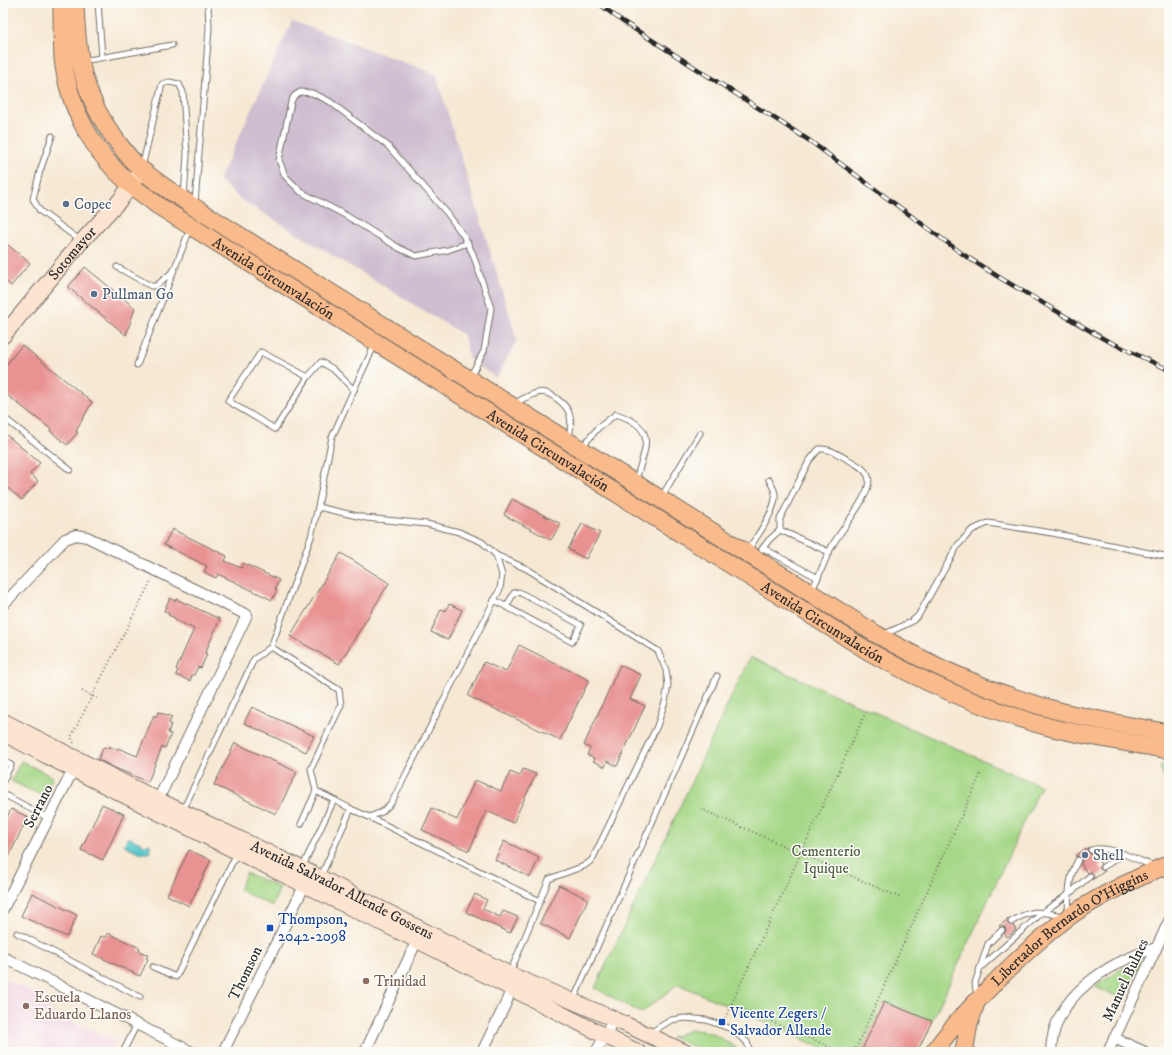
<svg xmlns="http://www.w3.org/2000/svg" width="1172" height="1055" viewBox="0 0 1172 1055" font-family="'IM FELL DW Pica',serif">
<rect width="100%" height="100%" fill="#fdfcf7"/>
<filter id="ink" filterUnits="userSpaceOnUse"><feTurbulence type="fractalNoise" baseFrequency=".025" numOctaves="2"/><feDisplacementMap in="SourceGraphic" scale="8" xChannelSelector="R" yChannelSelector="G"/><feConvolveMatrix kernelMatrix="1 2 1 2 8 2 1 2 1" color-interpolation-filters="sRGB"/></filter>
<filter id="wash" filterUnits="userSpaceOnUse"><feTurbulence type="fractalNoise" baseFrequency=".012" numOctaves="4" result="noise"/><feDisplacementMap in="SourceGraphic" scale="16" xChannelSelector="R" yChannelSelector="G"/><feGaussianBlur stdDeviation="0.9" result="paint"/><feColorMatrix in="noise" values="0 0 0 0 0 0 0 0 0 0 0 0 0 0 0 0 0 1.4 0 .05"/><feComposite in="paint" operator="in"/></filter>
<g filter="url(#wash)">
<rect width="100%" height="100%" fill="#f6e8d3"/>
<path fill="#f1d0e2" d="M3,978L52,1002L48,1011L116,1041L110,1052H3Z"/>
<path fill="#cebed0" d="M292,21L436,74L517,340L496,378L469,359L464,335L240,199L219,180Z"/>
<g fill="#a5d786" stroke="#688158">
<path d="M750,657L1041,786L932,1021L885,1002L861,1052H831L678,984L641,1013L595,988Z"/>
<path d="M21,761L53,777L43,796L11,781Z"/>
<path d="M1169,762V798L1160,766Z"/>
<path d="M246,873L280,888L272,906L239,890Z"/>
<path d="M1141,961L1124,999L1095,987L1119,970Z"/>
<path d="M690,1030C711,1030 719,1037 736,1048L737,1052H706L671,1037L675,1036Z"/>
</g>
<path fill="#56c4cb" stroke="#40787b" d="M128,837L145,845L150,844V853H141L124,845Z"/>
<g id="blocks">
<g fill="#e89291">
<path d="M3,241L30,263L11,286L3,279Z"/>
<path d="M85,267L135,308L126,335L68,287Z"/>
<path d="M22,345L92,402L76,431L78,432L67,445L50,431L51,429L3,392V369Z"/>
<path d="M3,432L40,463L30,474L38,481L22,500L3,484Z"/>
<path d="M512,499L561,524L551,540L504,515Z"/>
<path d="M582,524L600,533L586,559L568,549Z"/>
<path d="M172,529L227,556L225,561L241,568L243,563L279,580L275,589L277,590L272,600L218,574L216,578L204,572L207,566L164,545Z"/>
<path d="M341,553L389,583L339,664L290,636Z"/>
<path d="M170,598L175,601L176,599L220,619L205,653L207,654L201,668L198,667L194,675H192L190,681L176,675L178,670L176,669L194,629L175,620V618L168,615L169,613L164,611Z"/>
<path d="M449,604L462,610L448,640L431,632L441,609L446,611Z"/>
<path d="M519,645L589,680L560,740L468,696L484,662L506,672Z"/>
<path d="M620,665L641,675L630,699L645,706L617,766L607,761L605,767L593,761L594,758L587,755L590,748L584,745Z"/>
<path d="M252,707L314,736L306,752L244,723Z"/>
<path d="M158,712L172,717L169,723L171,724L168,733L171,734L165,748L162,747L148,782L113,767L98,759L104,747L108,749L109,746L117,750L118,748L137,756L154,715L156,717Z"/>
<path d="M235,743L297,772L276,814L214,785Z"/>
<path d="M523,769L536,774L513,823L487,811L469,851L422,830L432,808L457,820L475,780L501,791L510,772L520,776Z"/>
<path d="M102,804L124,814L103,860L81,850Z"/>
<path d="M11,809L28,817L3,868V826Z"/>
<path d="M504,841L539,858L530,877L495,860Z"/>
<path d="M1089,847L1087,849L1088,852L1090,854H1093L1101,864L1099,867L1100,869L1105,871L1092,880L1094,877L1093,874L1091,872L1087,873L1081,864L1082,860L1081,857L1075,856Z"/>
<path d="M189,850L211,860L189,906L167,895Z"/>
<path d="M559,885L588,899L570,938L540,923Z"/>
<path d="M32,893L77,915L67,937L21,916Z"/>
<path d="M475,894L487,900L483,909L500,917L503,911L518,917L510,933L466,912Z"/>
<path d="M1008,919V924L1013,925L1016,930L1007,937L1004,933L1006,931L1005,927L999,926Z"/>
<path d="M108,933L140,948L139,951L148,955L146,958L148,959L140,976L93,954L101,936L106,938Z"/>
<path d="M884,1002L932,1021L917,1052H861Z"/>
</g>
</g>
</g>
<g filter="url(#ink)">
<use href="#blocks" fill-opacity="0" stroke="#726d66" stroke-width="1"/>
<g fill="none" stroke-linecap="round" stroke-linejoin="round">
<defs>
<g id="lane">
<path d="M98,3L102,57"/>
<path d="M83,61L172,45"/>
<path d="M52,136L40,171L33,199L40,211L81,241"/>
<path d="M142,167L162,84L169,82L179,84L183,92L187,155L184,196"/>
<path d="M195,203L209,29L208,3"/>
<path d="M468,243L448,250L416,256L399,248L345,215L301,192L285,176L279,160L291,102L294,96L300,92L312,93L329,101L388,146L447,213L463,235L473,254L491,308L484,351L470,377"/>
<path d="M117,267L151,286H156L173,271"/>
<path d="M137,365L190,229"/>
<path d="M308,377L275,429L228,401L261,352L308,377L321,362L333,369L354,390"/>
<path d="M514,404C521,400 529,395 537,393C549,389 568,405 570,416C572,423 570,431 569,438"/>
<path d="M3,417L70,470"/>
<path d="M582,447L598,428L616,414C659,428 645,447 636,480"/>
<path d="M662,496L700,433"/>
<path d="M318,507L366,518L427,524L459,532L482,542L496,555L502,575L500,589L392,802L382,812L369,817L351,809L321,876"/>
<path d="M780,530V519L809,461L819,449C830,448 837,454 847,459C854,463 864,467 868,476C875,491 839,532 832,546C825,560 819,576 812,590"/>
<path d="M780,530L829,552"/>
<path d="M763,548L818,578"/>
<path d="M762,549L769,540L780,530"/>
<path d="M748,550C756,538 777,509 775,494C775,490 771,484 769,480"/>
<path d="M496,555L527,569L658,651L666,670L668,685L665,702L657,726L592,860L584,866L549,879L510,973"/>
<path d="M494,600L572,642L581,625L519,592L514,593L506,607"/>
<path d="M885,634L911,622L918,616L958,545L972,530L988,523L1052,533L1169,557"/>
<path d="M3,761L11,765L3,781"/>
<path d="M3,794L48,818"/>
<path d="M334,800L351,809"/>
<path d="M183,810L254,659L271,647"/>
<path d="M369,817L540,901"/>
<path d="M301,824L316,791"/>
<path d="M1091,850C1106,844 1138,860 1153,866"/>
<path d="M1103,867L1124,854"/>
<path d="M302,868L334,800L316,791L311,769L341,705L339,690L271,647L311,537L318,507L332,437L375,344"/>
<path d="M1068,913C1069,893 1068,878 1078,860"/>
<path d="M1011,922C1032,909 1038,911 1063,916"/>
<path d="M17,933L140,997"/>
<path d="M153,967L176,977L237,853"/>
<path d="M980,968L1043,912L1069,894L1090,876"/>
<path d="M977,996L975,983L988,944L1002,930"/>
<path d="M573,1001L717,676"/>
<path d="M650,1033L671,1020L685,1018L706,1020L729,1028L747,1042L750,1052"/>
<path d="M123,1052L137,1024"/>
</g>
<g id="street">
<path d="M3,605L65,539L76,535L87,537L247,615L158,800"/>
<path d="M3,909L76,764"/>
<path d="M3,957L192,1052"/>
<path d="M1114,1038L1145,1052"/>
<path d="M223,1052L307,880"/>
<path d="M365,1052L419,936"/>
<path d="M482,1052L506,1003L511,989L510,983"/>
<path d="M596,1052L614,1019"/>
<path d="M1051,1052C1052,996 1109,962 1156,948"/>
<path d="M1108,1052L1169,921"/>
</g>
<g id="secondary">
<path id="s1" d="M3,336L81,242L121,199L137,176"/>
<path id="s2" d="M3,721L158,800L311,873L509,974L614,1019L685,1052"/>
<path d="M3,733C137,804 273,869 408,936C485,974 561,1015 638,1052"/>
</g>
<g id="primary">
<path id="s3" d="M62,3C62,21 62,40 63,58C68,107 93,153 131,185C139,192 149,198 157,205L868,651C927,684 988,711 1053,728C1091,737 1130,743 1169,750"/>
<path d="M75,3C77,58 82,95 116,140C124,151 132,162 142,170C158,184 177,195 194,207L876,634C933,667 992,693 1055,710C1093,720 1131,726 1169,733"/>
<path id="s4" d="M934,1052C946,1033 962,1017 977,1001C1005,971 1034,943 1067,918C1098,896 1134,879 1169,864"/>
<path d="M964,1052L969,1024L975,1006"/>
</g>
</defs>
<use href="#lane" stroke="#726d66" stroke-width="7"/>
<use href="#street" stroke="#726d66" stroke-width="12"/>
<use href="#secondary" stroke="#726d66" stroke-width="17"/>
<use href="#primary" stroke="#726d66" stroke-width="19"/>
<g stroke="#726d66" stroke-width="2" stroke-dasharray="1 3" stroke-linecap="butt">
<path d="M82,691L97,698"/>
<path d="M74,743L71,737L152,579"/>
<path d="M701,809L901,898"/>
<path d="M731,1004L841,1052"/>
<path d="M725,1018L865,714"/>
<path d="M854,1052L981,773"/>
</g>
<use href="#lane" stroke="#fff" stroke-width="5"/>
<use href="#street" stroke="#fff" stroke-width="10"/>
<use href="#secondary" stroke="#fde4d1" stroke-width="15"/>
<use href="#primary" stroke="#fabb8c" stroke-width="17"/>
<defs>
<path id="rail" d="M598,3L622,21L810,141L964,255L997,276L1104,339L1169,370"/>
</defs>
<use href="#rail" stroke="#2b2b2b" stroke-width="4.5"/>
<use href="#rail" stroke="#fdfcf7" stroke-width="3" stroke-dasharray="9" stroke-linecap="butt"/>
</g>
</g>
<g fill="#5c6f8a" stroke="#fdfcf7" stroke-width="1.5">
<circle cx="66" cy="204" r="4"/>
<circle cx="94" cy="294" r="4"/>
<circle cx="1085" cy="855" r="4"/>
</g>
<g fill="#1a4fb4" stroke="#fdfcf7" stroke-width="1.5">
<rect x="266" y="924" width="8" height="8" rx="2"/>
<rect x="718" y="1018" width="8" height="8" rx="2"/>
</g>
<g fill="#8d6e63" stroke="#fdfcf7" stroke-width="1.5">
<circle cx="366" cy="981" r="4"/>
<circle cx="26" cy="1006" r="4"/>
</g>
<g text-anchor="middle" stroke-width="3" stroke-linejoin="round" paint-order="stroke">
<g font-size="15" fill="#4e5e75" stroke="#fdfcf7" text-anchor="start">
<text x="74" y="209">Copec</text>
<text x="102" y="299">Pullman Go</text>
<text x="1093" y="860">Shell</text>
</g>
<g font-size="15" fill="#2b2b2b" stroke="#fdfcf7">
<text dy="5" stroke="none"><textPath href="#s1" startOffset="108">Sotomayor</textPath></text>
<text dy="5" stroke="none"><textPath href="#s3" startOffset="373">Avenida Circunvalación</textPath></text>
<text dy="5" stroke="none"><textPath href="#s3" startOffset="697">Avenida Circunvalación</textPath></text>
<text dy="5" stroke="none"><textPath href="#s3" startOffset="1021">Avenida Circunvalación</textPath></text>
<text transform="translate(38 806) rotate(-63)" y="5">Serrano</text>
<text dy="5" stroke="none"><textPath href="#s2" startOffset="379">Avenida Salvador Allende Gossens</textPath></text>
<text dy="5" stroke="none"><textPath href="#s4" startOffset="186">Libertador Bernardo O'Higgins</textPath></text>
<text transform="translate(245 973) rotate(-64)" y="5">Thomson</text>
<text transform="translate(1125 980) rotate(-65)" y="5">Manuel Bulnes</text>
</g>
<g font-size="15" fill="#505f46" stroke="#fdfcf7">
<text x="826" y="856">Cementerio<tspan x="826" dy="17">Iquique</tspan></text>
</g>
<g font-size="15" fill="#164399" stroke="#fdfcf7" text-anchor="start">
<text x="278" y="924">Thompson,<tspan x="278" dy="17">2042-2098</tspan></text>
<text x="730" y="1018">Vicente Zegers /<tspan x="730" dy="17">Salvador Allende</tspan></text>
</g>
<g font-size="15" fill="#785e54" stroke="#fdfcf7" text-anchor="start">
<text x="374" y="986">Trinidad</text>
<text x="34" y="1002">Escuela<tspan x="34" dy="17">Eduardo Llanos</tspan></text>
</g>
</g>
<rect width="1172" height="1055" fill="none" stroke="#fdfcf7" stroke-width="16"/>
</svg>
